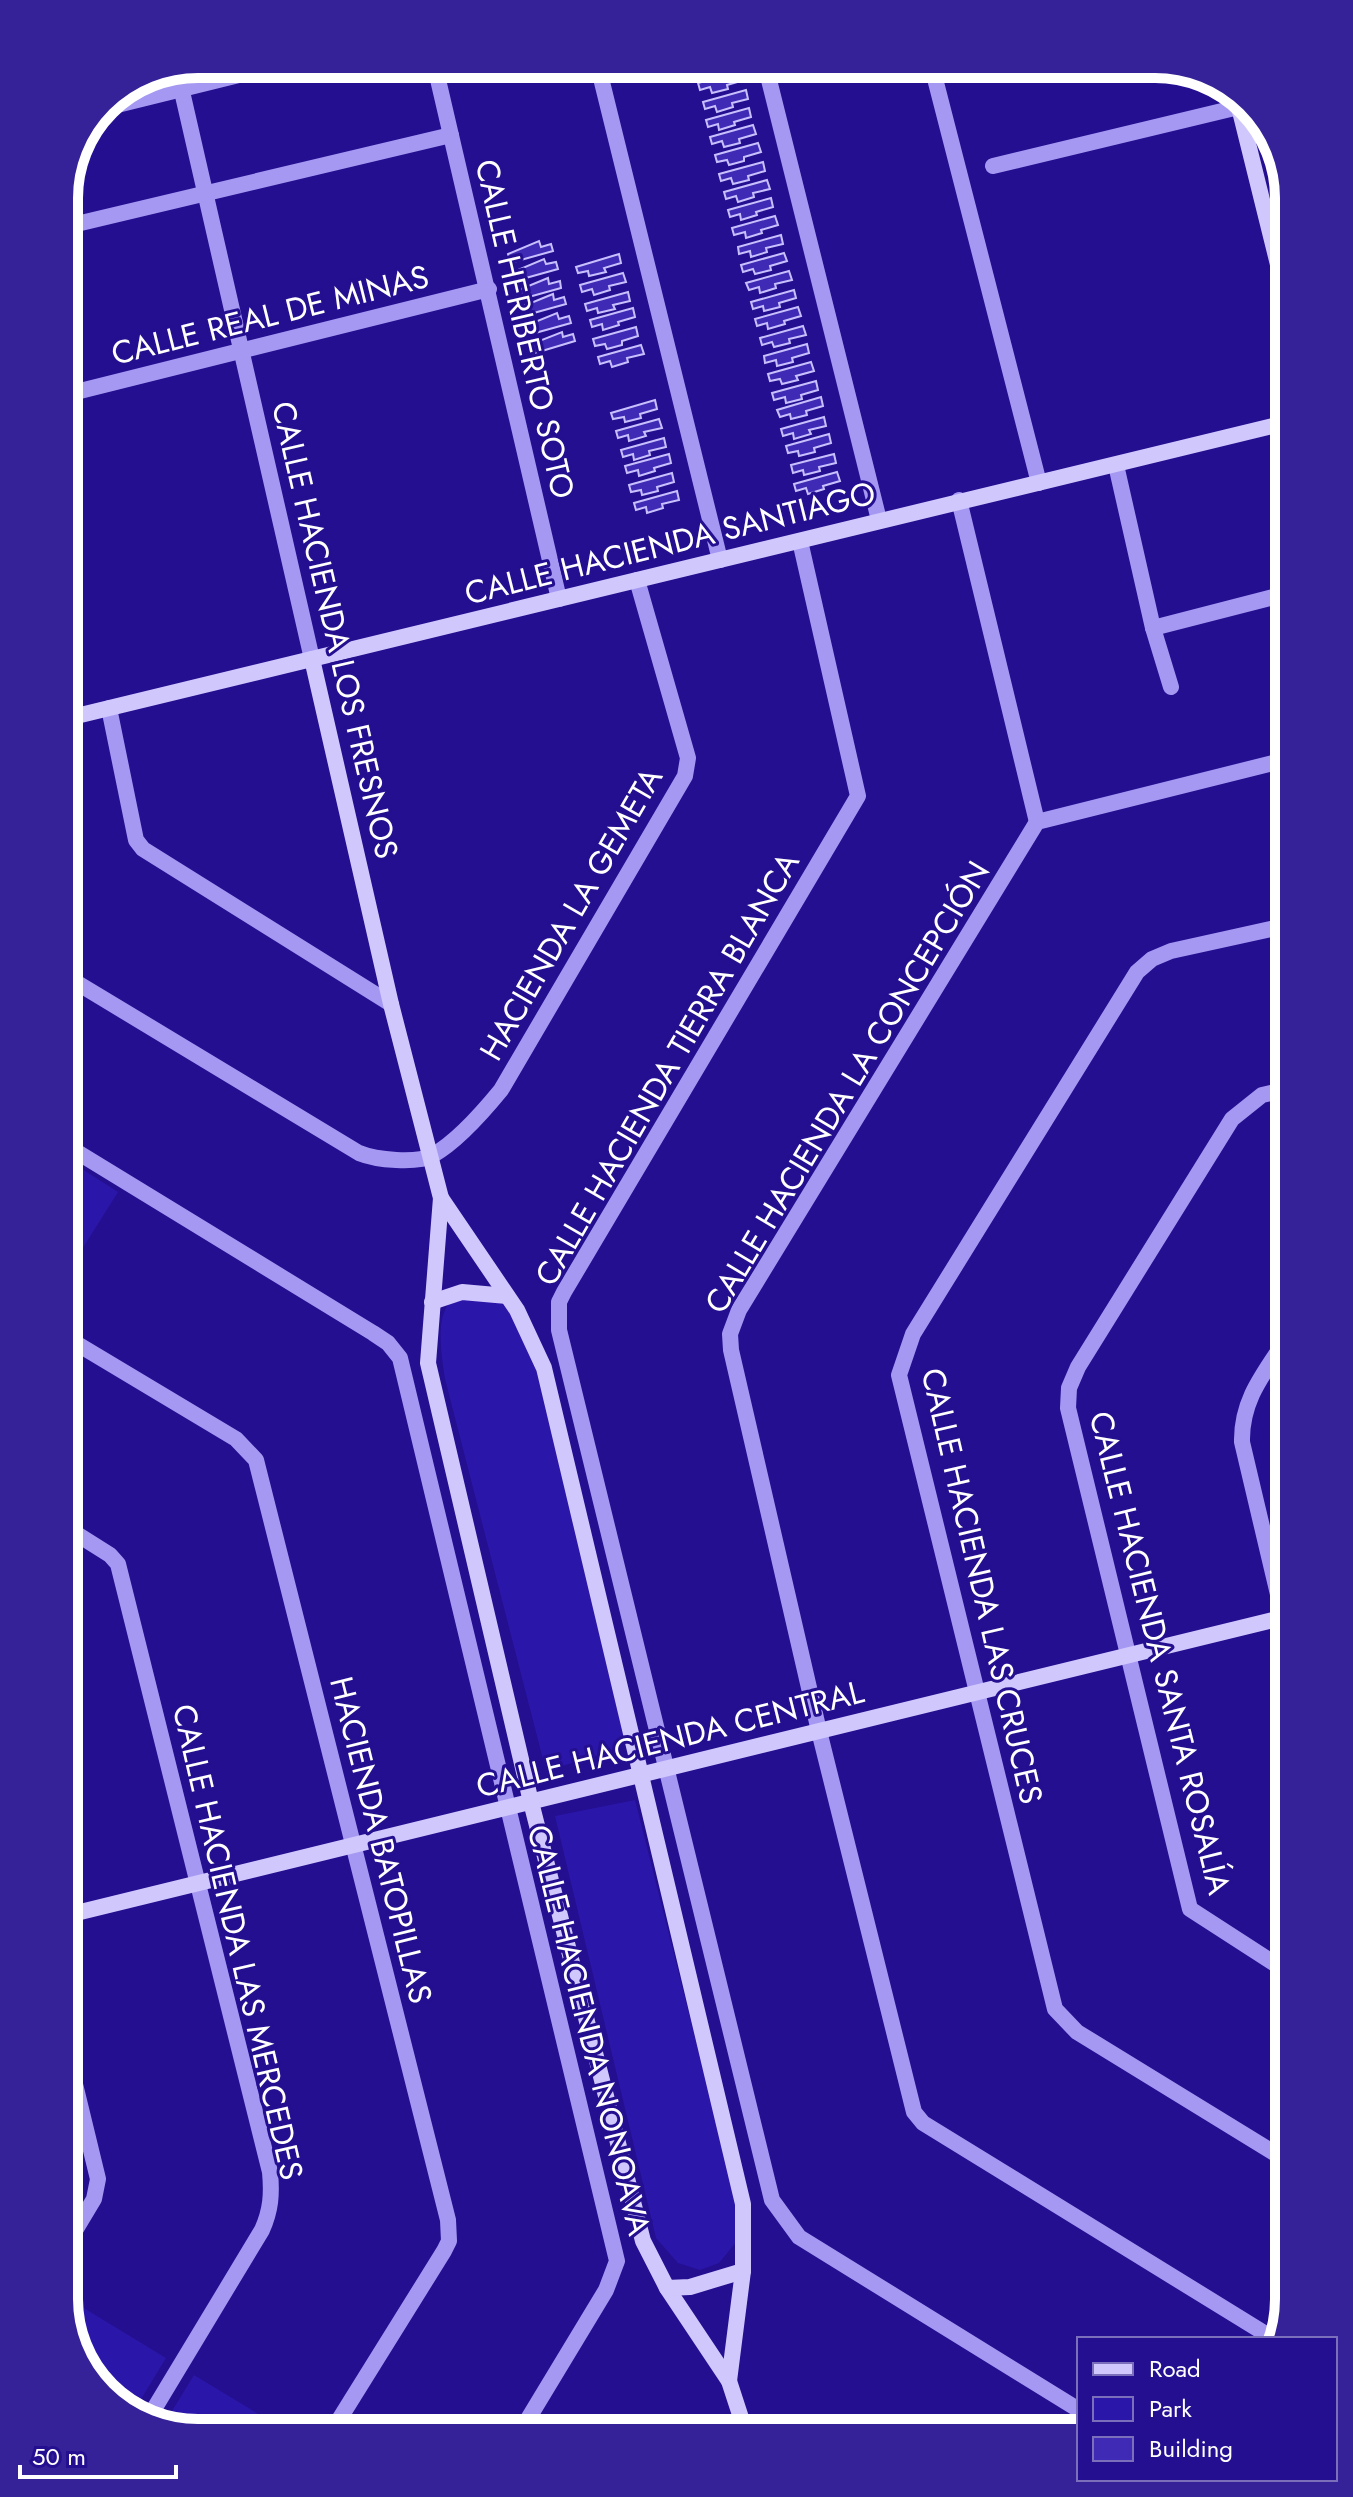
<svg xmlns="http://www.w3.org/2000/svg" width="1353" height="2497" viewBox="0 0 1353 2497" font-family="Jost,sans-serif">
<rect width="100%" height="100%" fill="#230f8f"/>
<g fill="#2b16aa">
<path d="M68,1160L118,1192L64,1278V1166Z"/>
<path d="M477,1295L505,1305L530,1344L624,1738L621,1748L546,1771L445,1379C442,1358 432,1307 458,1297C463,1295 472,1295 477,1295Z"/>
<path d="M635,1800L737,2204V2241L719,2263L700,2270L678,2263L656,2238L555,1816Z"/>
<path d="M64,2296L166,2358L135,2409C88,2381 69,2350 64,2296Z"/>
<path d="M194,2375L288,2432L189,2433L164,2424Z"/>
</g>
<g fill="#3e2ab4" stroke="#c8bffe" stroke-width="2">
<path d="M741,71L744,80L727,85L728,89L712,93L710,87L700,90L698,83Z"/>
<path d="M746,90L748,99L732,103L733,107L717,112L715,106L705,109L703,102Z"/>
<path d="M749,108L751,117L734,122L735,125L719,130L718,124L708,127L706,120Z"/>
<path d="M753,125L756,134L739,139L740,143L724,147L722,141L712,144L710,137Z"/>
<path d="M758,143L761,152L744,157V161L729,165L727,160L717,162L715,155Z"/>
<path d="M763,162L765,171L748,176L749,180L733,184L731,178L721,181L719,174Z"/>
<path d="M767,180L770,189L753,193L754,197L738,202L736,196L726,199L724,192Z"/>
<path d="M771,198L773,207L756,212L757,215L741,220L740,214L730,217L728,210Z"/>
<path d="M775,216L778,225L761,230L762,233L746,238L745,232L734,235L732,228Z"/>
<path d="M781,235L783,244L766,248L767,252L751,257L750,251L739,254L738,247Z"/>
<path d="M539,241L541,247L551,244L553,251L510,263L508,254Z"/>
<path d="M784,253L787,261L770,266L771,270L755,274L753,269L743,272L741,265Z"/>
<path d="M619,254L621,263L604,268L606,272L589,276L588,271L578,273L576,267Z"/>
<path d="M544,259L546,264L556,262L558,269L515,281L513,272Z"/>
<path d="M789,271L792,280L775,284L776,288L760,293L759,287L749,290L746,283Z"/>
<path d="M623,273L626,282L609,286L610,290L594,295L592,289L582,292L580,285Z"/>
<path d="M548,278L549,284L560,281L561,288L518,300L516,291Z"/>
<path d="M794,290L796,298L779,303L780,307L764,311L763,306L753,309L751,302Z"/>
<path d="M628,292L630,301L613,305L615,309L598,313L597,308L587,311L585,304Z"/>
<path d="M553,294L554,300L564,297L566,304L523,316L521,307Z"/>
<path d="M798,307L801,316L784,321L785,324L768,329L767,323L757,326L755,319Z"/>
<path d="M633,308L635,317L618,322L619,325L603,330L602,324L592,327L590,320Z"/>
<path d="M557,313L559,319L569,316L571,323L528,335L525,326Z"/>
<path d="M803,326L806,335L789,339L790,343L774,347L772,342L762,345L760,338Z"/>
<path d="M636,327L638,336L622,341V345L607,349L605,344L595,346L593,339Z"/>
<path d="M562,332L563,337L573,334L575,341L532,354L529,345Z"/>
<path d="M807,344L809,353L792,358L793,362L777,366L776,360L765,363L764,356Z"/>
<path d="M641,345L644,354L627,358L628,362L612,367L610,361L600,364L598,357Z"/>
<path d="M811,362L814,371L796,376L798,380L782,384L780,379L770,381L768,374Z"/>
<path d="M816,381L818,390L801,395L802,399L786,403L785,397L774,400L772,393Z"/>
<path d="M821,397L823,406L806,411L807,415L791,419L790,414L780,417L777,410Z"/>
<path d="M655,400L657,409L640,414L641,418L625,422L624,417L613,419L611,413Z"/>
<path d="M824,417L826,426L809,430L811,434L794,439L793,433L783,436L781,429Z"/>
<path d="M659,419L662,428L644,432L646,436L629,441L628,435L618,438L616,431Z"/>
<path d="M829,434L831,443L814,448L815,452L799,456L798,451L788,453L786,446Z"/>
<path d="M664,438L666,447L649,451L650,455L634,460L633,454L623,457L621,450Z"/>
<path d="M669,454L671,463L654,468L655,471L639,476L638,470L627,473L625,466Z"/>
<path d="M834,454L836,463L819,467L820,471L804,475L803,470L793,473L791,465Z"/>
<path d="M837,472L840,481L823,486L824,489L808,494L806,488L796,491L794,484Z"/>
<path d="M672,473L674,482L657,487L658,491L642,495L641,490L631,492L629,485Z"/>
<path d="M677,491L679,500L662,504L663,508L647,513L646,507L636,510L634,503Z"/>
</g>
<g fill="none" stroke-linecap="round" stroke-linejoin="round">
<g stroke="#a598f3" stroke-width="16">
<path d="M932,67L1039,483"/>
<path d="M766,68L879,520"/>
<path d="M599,70L720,560"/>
<path d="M436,71L559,599"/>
<path d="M178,74L312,659"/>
<path d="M101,109L247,73"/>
<path d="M993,166L1247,105"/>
<path d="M64,227L451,135"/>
<path d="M64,395L489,289"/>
<path d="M1116,465L1153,628L1171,687"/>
<path d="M959,500L1037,822"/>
<path d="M800,541L858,796L564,1292L559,1302V1330L772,2200L799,2237L1079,2410"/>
<path d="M1153,628L1289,593"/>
<path d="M109,708L136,840L143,849L391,1004"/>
<path d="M64,975L359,1153C376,1160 417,1164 433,1155C458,1141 483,1112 501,1090L685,776L688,758L637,580"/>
<path d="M64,1144L373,1333L388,1343L400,1358L617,2261L606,2290L522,2429"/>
<path d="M64,1336L236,1439L256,1460L448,2220L449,2241L444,2251L332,2431"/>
<path d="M64,1526L110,1555L118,1564L270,2172C272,2194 271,2210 262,2230L148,2419"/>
<path d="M1289,1641L1242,1442C1241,1398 1266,1371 1289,1335"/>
<path d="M1289,1973L1190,1909L1068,1408L1069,1388L1078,1367L1232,1119L1262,1095L1289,1089"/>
<path d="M1289,2162L1077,2032L1055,2009L899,1375L913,1334L1137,972L1152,959L1171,951L1289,925"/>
<path d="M64,2249L94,2199L98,2179L64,2039"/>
<path d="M1274,2339L923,2123L914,2112L819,1731L731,1350L730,1334L739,1310L1037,822L1289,759"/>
</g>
<g stroke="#d0c7fd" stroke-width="16">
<path d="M1235,91L1289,309"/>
<path d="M312,659L391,1004L441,1198L428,1363L531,1802L643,2241L667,2288L729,2381L744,2427"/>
<path d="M64,719L1289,422"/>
<path d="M441,1198L517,1310L544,1368L743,2204V2271L729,2381"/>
<path d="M432,1302L462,1292L507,1296"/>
<path d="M64,1916L1289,1616"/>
<path d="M667,2288L690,2287L743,2271"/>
</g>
</g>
<g text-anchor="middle" stroke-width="6" stroke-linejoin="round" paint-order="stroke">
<g font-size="32" fill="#fff" stroke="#230f8f">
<text transform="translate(270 315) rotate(-14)" y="11">CALLE REAL DE MINAS</text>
<text transform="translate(525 329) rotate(77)" y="11">CALLE HERIBERTO SOTO</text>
<text transform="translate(670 543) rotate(-14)" y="11">CALLE HACIENDA SANTIAGO</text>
<text transform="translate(335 630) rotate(77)" y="11">CALLE HACIENDA LOS FRESNOS</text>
<text transform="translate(571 914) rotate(-60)" y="11">HACIENDA LA GEMETA</text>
<text transform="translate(667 1069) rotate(-60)" y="11">CALLE HACIENDA TIERRA BLANCA</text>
<text transform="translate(847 1087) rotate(-59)" y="11">CALLE HACIENDA LA CONCEPCIÓN</text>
<text transform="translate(982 1586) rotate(77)" y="11">CALLE HACIENDA LAS CRUCES</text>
<text transform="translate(1160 1653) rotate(76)" y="11">CALLE HACIENDA SANTA ROSALÍA</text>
<text transform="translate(670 1739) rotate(-14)" y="11">CALLE HACIENDA CENTRAL</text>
<text transform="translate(381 1840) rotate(76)" y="11">HACIENDA BATOPILLAS</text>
<text transform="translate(238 1942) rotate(77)" y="11">CALLE HACIENDA LAS MERCEDES</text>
<text transform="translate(589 2030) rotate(76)" y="11">CALLE HACIENDA NONOAVA</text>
</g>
</g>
<path d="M0 0H1353V2497H0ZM198 78H1155A120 120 0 0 1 1275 198V2299A120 120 0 0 1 1155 2419H198A120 120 0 0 1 78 2299V198A120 120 0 0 1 198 78Z" fill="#352298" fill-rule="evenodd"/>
<path fill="none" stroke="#fff" stroke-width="10" d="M198 78H1155A120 120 0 0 1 1275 198V2299A120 120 0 0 1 1155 2419H198A120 120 0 0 1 78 2299V198A120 120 0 0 1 198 78Z"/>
<rect x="1077" y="2337" width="260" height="144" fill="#230f8f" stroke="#7b6fbc" stroke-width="2"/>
<rect x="1093" y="2363" width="40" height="12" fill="#d0c7fd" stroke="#7b6fbc" stroke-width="2"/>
<text x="1149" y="2377" font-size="24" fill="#ffffff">Road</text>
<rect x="1093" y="2397" width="40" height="24" fill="#2b16aa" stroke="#7b6fbc" stroke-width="2"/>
<text x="1149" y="2417" font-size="24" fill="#ffffff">Park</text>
<rect x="1093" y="2437" width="40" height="24" fill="#3e2ab4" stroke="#7b6fbc" stroke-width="2"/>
<text x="1149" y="2457" font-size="24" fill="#ffffff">Building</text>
<path d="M20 2465v12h156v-12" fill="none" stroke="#ffffff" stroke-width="4"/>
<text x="32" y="2465" font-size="24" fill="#ffffff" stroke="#230f8f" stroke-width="6" paint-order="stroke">50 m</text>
</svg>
